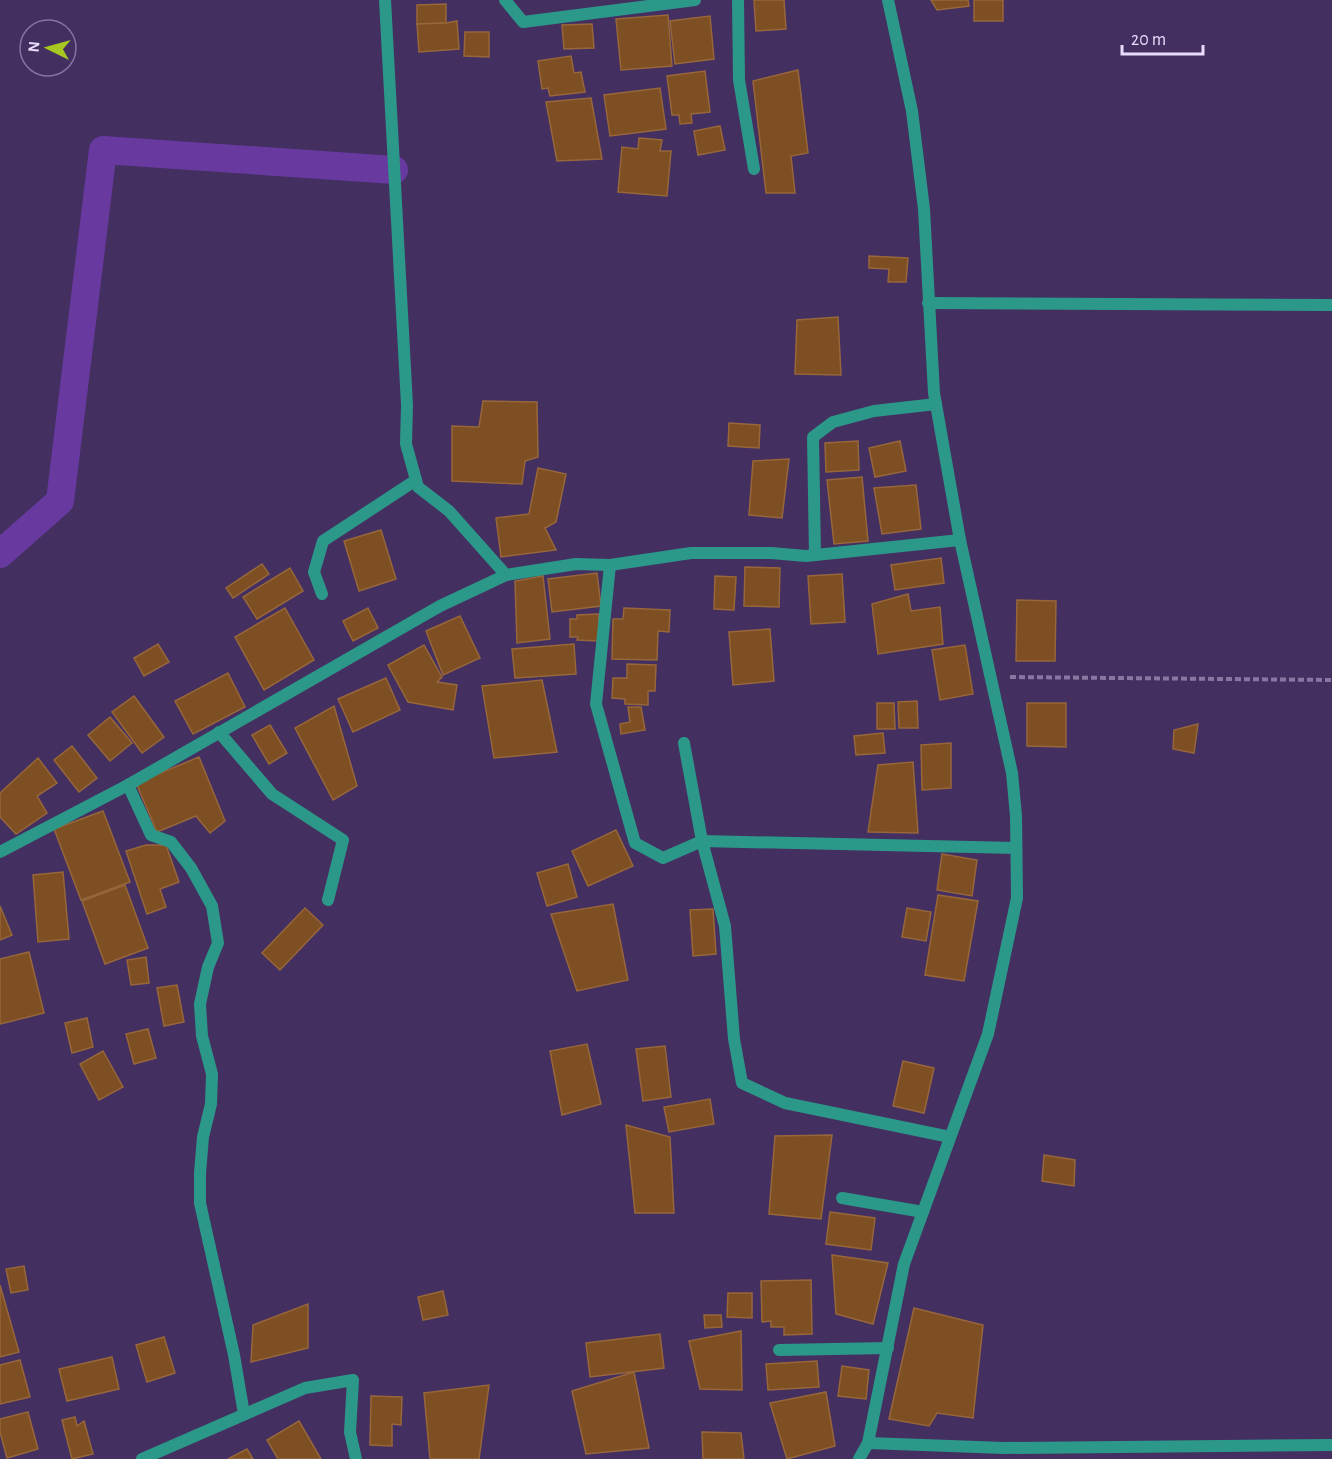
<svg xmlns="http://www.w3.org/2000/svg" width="1332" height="1459" viewBox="0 0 1332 1459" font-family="'Alegreya Sans',sans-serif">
<rect width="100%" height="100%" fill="#442f61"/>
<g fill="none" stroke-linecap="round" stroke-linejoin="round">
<path stroke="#683aa0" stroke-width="28" d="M0,554L60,501L103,150L394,170"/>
</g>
<g fill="#7e4f23" stroke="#97673b" stroke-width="1.5">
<path d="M754,0H784L786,29L756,31Z"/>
<path d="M931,0H968L969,6L937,10Z"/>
<rect x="974" y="0" width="29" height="21"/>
<path d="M446,4V23L417,24V5Z"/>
<path d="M668,15L672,66L621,70L616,19Z"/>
<path d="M710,16L714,59L675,64L670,21Z"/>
<path d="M457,21L459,49L419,52L417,24L446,23Z"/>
<path d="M592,24L594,48L564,49L562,25Z"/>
<path d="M465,32H489V57L464,56Z"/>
<path d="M571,56L574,73L581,72L585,92L550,96L548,88L542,89L538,61Z"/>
<path d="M798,70L808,153L791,156L795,193H766L753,81Z"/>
<path d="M705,71L710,112L691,114L692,123L680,124L679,115H672L667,76Z"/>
<path d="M660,88L666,129L610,136L604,95Z"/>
<path d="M591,98L602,159L557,161L546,102Z"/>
<path d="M720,126L725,150L698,155L694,131Z"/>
<path d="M639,138L662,140L660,151H671L667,196L618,192L622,147L638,149Z"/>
<path d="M869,256L908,258L906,282H888L889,269L869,268Z"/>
<path d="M838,317L841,375L795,374L797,320Z"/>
<path d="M483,401L537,402L538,457L525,461L522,484L452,481V426L479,427Z"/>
<path d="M729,423L760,425L759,448L728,446Z"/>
<path d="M858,441L859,470L826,472L825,443Z"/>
<path d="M900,441L906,471L875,477L869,448Z"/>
<path d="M789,459L782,518L749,515L753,461Z"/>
<path d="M538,468L566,474L556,522L545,528L556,550L501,557L496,518L529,514Z"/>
<path d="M862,477L868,541L834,544L827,480Z"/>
<path d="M916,485L921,529L882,534L874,488Z"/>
<path d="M381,530L396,579L359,591L344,541Z"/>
<path d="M941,558L944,583L895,590L891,565Z"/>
<path d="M262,564L269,574L233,598L226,588Z"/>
<path d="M745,567L780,568L779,607L744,606Z"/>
<path d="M290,568L303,591L257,619L243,597Z"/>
<path d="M597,573L601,606L552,612L548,579Z"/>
<path d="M842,574L845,622L811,624L808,576Z"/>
<path d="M543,576L550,639L517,643L515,581Z"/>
<path d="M715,576L736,577L734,610L714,609Z"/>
<path d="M908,594L911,611L940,607L943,644L878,654L872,604Z"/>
<path d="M1017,600L1056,601L1055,661H1016Z"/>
<path d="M285,608L314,660L264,690L235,637Z"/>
<path d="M368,608L378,628L353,641L343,621Z"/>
<path d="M624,608L670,610L669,632L658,631L657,660L612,659L613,619H623Z"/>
<path d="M599,614L598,641L577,640L578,637H570V619H577V615Z"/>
<path d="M460,616L480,658L443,675L426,631Z"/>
<path d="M770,629L774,681L733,685L729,632Z"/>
<path d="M158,644L169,662L144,676L134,658Z"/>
<path d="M574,644L576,674L515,678L512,649Z"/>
<path d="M424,645L442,677L437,682L457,685L453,710L408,702L388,665Z"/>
<path d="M965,645L973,694L940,700L932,650Z"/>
<path d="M627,664L656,665L655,691H648V705L625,704V699L612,698L613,678H627Z"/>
<path d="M228,673L245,707L193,734L175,701Z"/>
<path d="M386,678L400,710L353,732L338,699Z"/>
<path d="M542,680L557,752L494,758L482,686Z"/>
<path d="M134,696L164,737L142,753L112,712Z"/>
<path d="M917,701L918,728H899L898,702Z"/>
<path d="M877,703H894L895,729H877Z"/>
<path d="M1027,703H1066V747L1027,746Z"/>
<path d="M334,706L357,786L333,800L295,728Z"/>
<path d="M628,707H641L645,730L621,734L620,724L630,722Z"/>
<path d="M110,717L132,743L110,761L88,735Z"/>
<path d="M1198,724L1194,753L1173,749L1174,730Z"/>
<path d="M270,725L287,753L269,764L252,735Z"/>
<path d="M883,733L885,753L856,755L854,736Z"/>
<path d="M951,743V788L922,790L921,745Z"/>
<path d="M72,746L97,778L79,792L54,760Z"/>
<path d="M199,757L225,821L210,833L196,816L157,832L136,783Z"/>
<path d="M38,758L57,783L37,796L47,813L16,834L0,817V793Z"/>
<path d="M913,762L918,833L868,832L878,765Z"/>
<path d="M103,811L130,882L81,900L54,829Z"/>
<path d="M616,830L633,866L588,886L572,851Z"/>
<path d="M146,845H166L179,882L160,889L166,907L147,914L126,851Z"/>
<path d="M942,854L977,860L972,896L937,890Z"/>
<path d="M568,864L577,897L547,906L537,873Z"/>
<path d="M63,872L69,939L38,942L33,875Z"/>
<path d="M125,885L148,948L105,964L82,901Z"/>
<path d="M938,895L978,901L964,981L925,975Z"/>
<path d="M613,904L628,980L577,991L551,914Z"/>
<path d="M0,906L12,935L0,940Z"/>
<path d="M305,908L323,925L280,970L262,953Z"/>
<path d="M907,908L931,912L926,941L902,937Z"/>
<path d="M713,909L716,954L693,956L690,910Z"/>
<path d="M29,952L44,1013L0,1024V959Z"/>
<path d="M146,957L149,983L131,985L127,960Z"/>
<path d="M177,985L184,1022L164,1026L157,988Z"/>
<path d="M87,1018L93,1047L72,1053L65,1023Z"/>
<path d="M148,1029L156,1058L134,1064L126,1034Z"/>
<path d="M587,1044L601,1104L562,1115L550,1051Z"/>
<path d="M665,1046L671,1097L643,1101L636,1049Z"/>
<path d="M103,1051L123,1087L99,1100L80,1064Z"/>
<path d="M903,1061L934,1068L924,1113L893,1106Z"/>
<path d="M710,1099L714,1124L669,1132L664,1107Z"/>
<path d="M626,1125L670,1137L674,1213H635Z"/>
<path d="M832,1135L821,1219L769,1214L775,1136Z"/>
<path d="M1044,1155L1075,1160L1074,1186L1042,1181Z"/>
<path d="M830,1212L875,1218L871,1250L826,1244Z"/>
<path d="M832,1255L888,1263L873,1324L836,1314Z"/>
<path d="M24,1266L28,1290L11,1293L6,1269Z"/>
<path d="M811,1280L812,1334L784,1335V1327H771V1321L762,1322L761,1281Z"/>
<path d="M0,1285L19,1352L0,1357Z"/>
<path d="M443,1291L448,1315L423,1320L418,1297Z"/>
<path d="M728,1293H752V1318L727,1317Z"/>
<path d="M308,1304V1348L251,1362L253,1325Z"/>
<path d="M914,1308L983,1325L973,1418L937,1413L929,1426L889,1419Z"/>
<path d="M704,1315H721L722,1327L705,1328Z"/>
<path d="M741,1331L742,1390L700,1389L689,1341Z"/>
<path d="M660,1334L664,1368L590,1377L586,1343Z"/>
<path d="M164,1337L175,1373L147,1382L136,1345Z"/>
<path d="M112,1357L119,1389L67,1401L59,1369Z"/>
<path d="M20,1360L30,1397L0,1404V1365Z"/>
<path d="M817,1361L819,1387L768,1390L766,1364Z"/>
<path d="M842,1366L869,1370L866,1399L838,1396Z"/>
<path d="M634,1372L649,1448L586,1454L572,1391Z"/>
<path d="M489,1385L479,1459H430L424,1393Z"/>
<path d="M826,1392L835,1446L787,1459L770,1403Z"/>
<path d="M371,1396L402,1397L401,1425L392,1424V1446L370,1445Z"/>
<path d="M28,1412L38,1449L7,1458L0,1432V1419Z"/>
<path d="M75,1417L77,1426L84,1421L93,1454L72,1459L62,1420Z"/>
<path d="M299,1421L321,1459H278L267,1440Z"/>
<path d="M702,1432L741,1433L744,1459H703Z"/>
<path d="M247,1449L253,1459H228Z"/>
</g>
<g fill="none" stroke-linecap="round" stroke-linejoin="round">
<path stroke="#8877a1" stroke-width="4" stroke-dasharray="6 3" stroke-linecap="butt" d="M1010,677L1332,680"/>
<g stroke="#2c9889" stroke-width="12">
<path d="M322,594L314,572L323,541L416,480"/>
<path d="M219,732L272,794L343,840L328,900"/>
<path d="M842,1198L923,1212"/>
<path d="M779,1350L888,1348"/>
</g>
<g stroke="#2c9889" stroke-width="12">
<path d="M385,0L407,405L406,444L418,487L449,511L506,575"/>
<path d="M505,0L523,22L695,0"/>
<path d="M738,0L739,80L754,169"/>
<path d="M928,303L1332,305"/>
<path d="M815,555L813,437L833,422L874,411L936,404"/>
<path d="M610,565L596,704L635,843L663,858L702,841L684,743"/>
<path d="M128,785L151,835L171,842L191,868L212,906L218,943L208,967L200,1004L202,1036L212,1074L211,1104L203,1137L200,1173V1203L234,1355L244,1414"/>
<path d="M0,852L128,785L440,606L506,575L576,564L610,565L691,553H771L806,556L960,540"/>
<path d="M950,1137L785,1103L742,1083L734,1039L725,926L702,841L1016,848"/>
<path d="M868,1443L1004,1448L1332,1445"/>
<path d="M142,1459L305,1388L353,1380L350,1432L356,1459"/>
<path d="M859,1459L868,1443L904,1264L988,1034L1017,898L1016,816L1012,773L960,540L934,393L924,209L912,111L888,0"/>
</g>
</g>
<g transform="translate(48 48) rotate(275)"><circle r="28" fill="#442f61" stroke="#85749f" stroke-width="1.5"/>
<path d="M0-4.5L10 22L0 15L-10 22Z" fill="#a6c820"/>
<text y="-9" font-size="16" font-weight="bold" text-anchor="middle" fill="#e7dcfb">N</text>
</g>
<path d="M1122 45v9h81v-9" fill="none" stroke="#e7dcfb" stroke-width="3"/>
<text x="1131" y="45" font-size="18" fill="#e7dcfb" stroke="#442f61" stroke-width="4.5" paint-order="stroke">20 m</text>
</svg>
